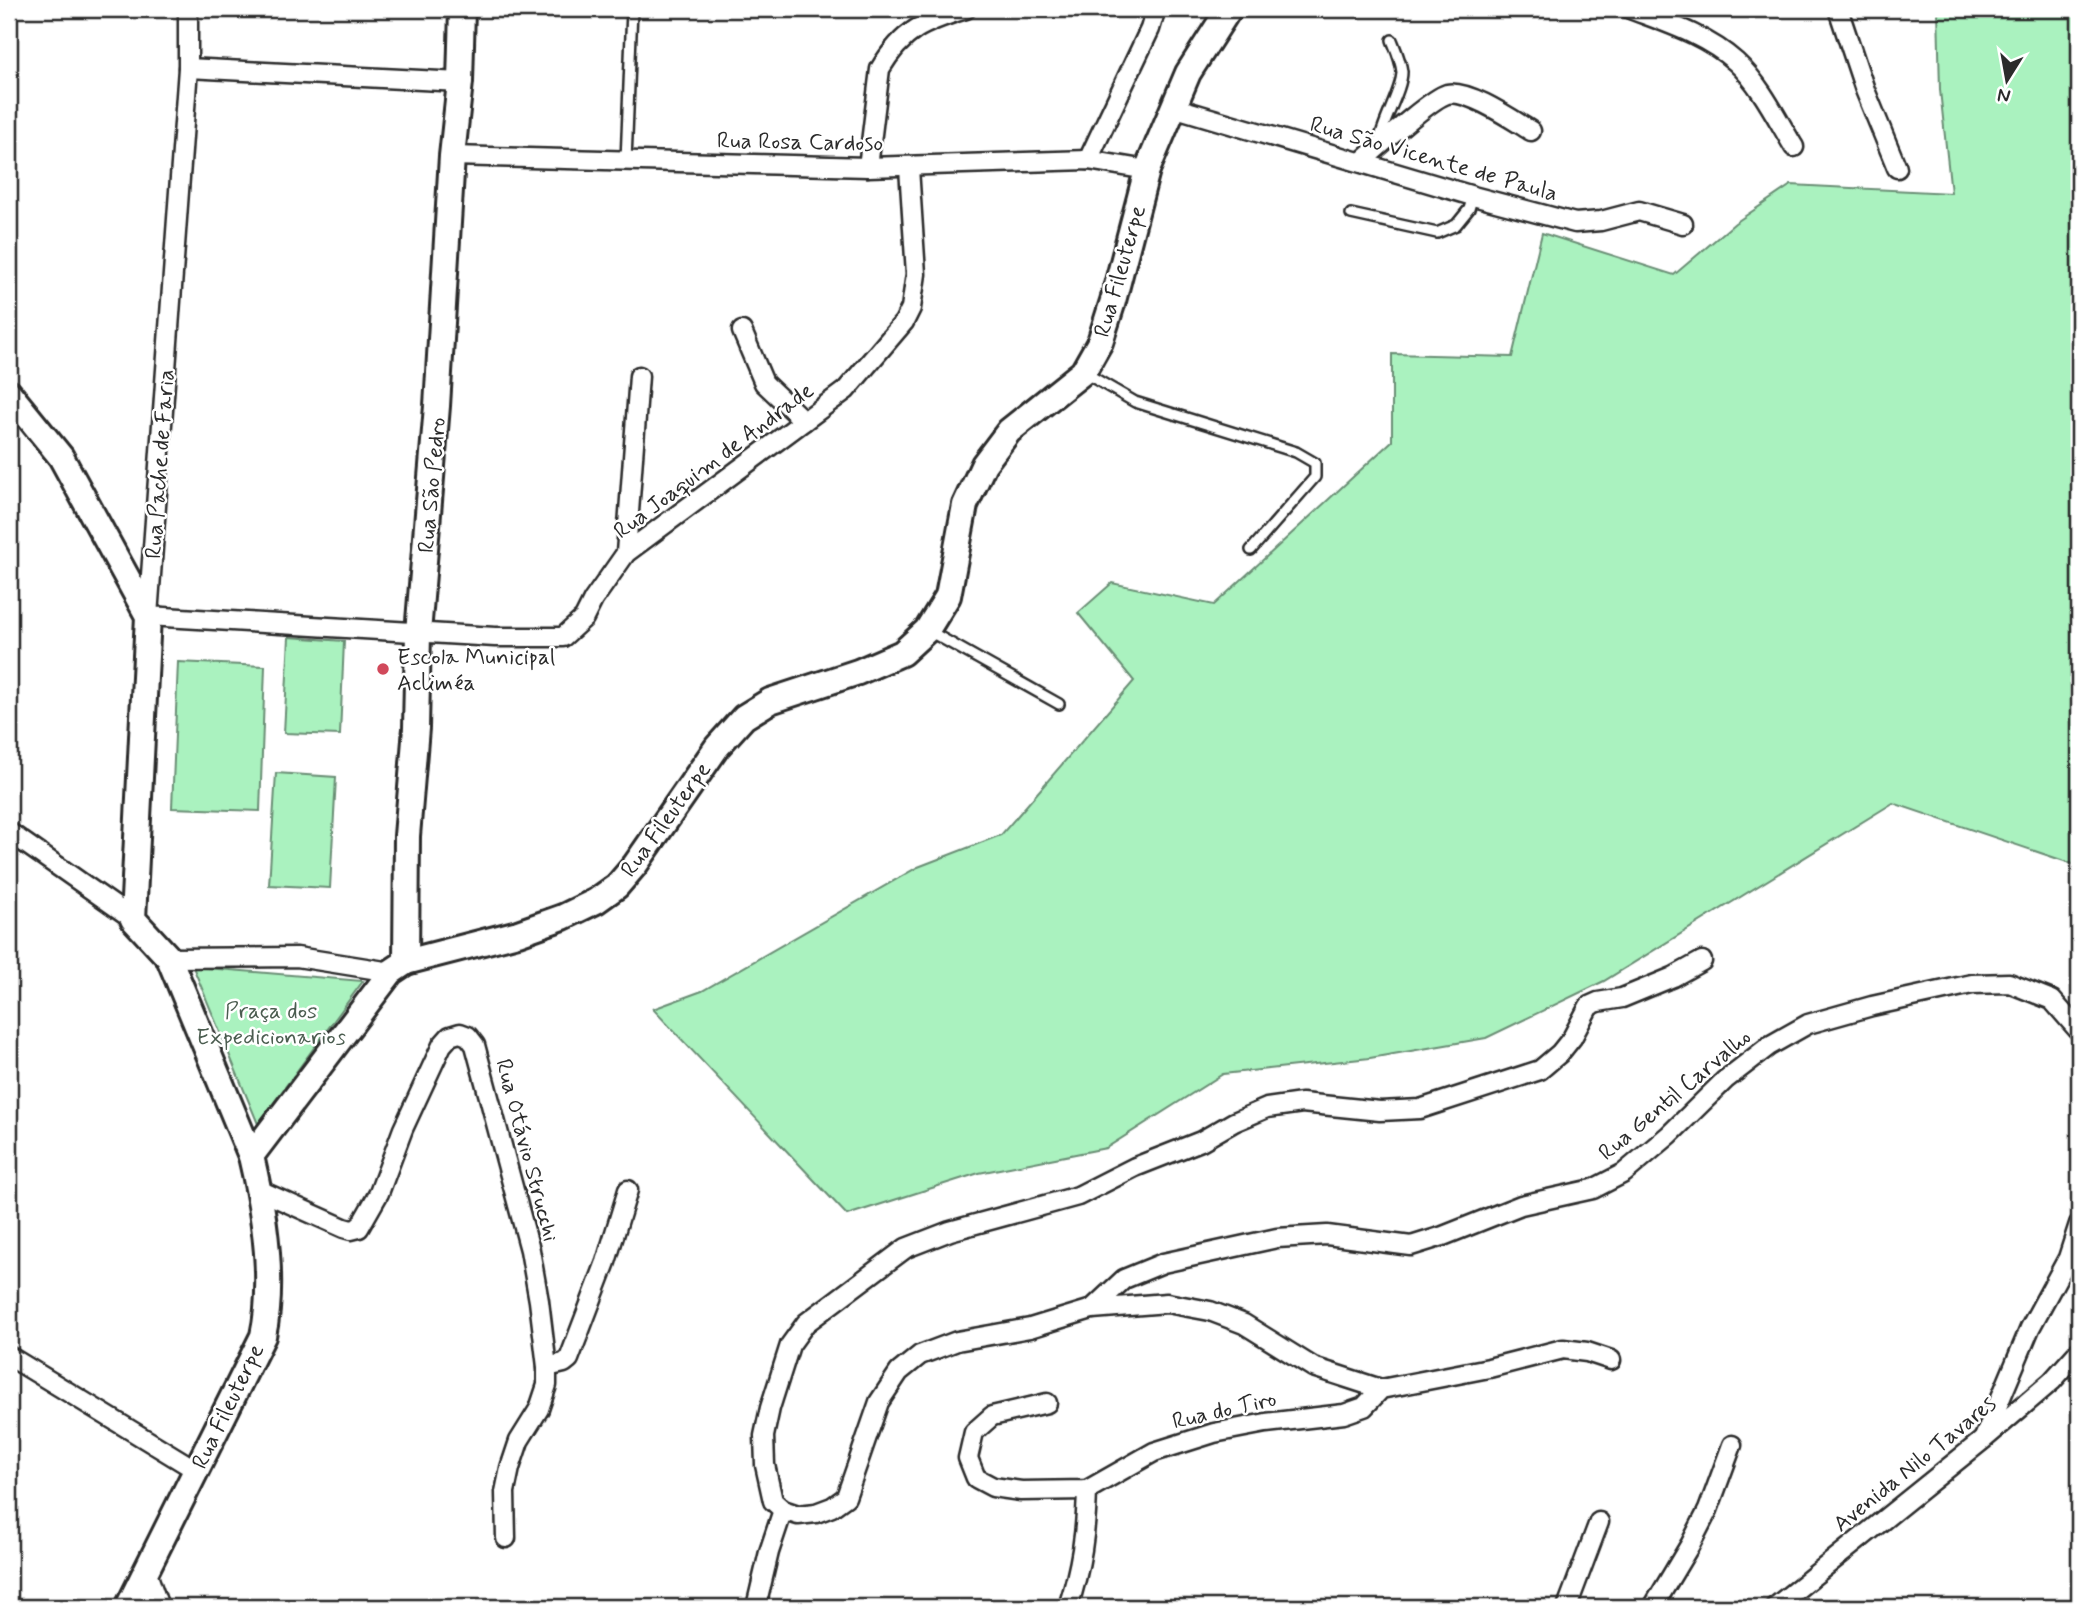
<svg xmlns="http://www.w3.org/2000/svg" width="2088" height="1616" viewBox="0 0 2088 1616" font-family="Mynerve,sans-serif">
<rect width="100%" height="100%" fill="#fff"/>
<filter id="ink" filterUnits="userSpaceOnUse"><feTurbulence type="fractalNoise" baseFrequency=".0143" numOctaves="2"/><feDisplacementMap in="SourceGraphic" scale="14" xChannelSelector="R" yChannelSelector="G"/><feConvolveMatrix kernelMatrix="1 2 1 2 8 2 1 2 1" color-interpolation-filters="sRGB"/></filter>
<g filter="url(#ink)">
<g fill="#aaf2bf" stroke="#6a8e75" stroke-width="2">
<path d="M1938,9H2079V866L1893,803L1604,981L1486,1038L1370,1058L1223,1074L1106,1148L979,1173L847,1215L653,1009L702,991L918,867L1001,835L1134,681L1078,613L1112,583L1214,605L1392,441V354L1512,357L1542,233L1674,275L1735,223L1791,185L1951,193L1940,90Z"/>
<path d="M289,637L344,641L340,735L284,733Z"/>
<path d="M178,662L265,666L260,811L172,808Z"/>
<path d="M276,773L336,777L330,888L269,885Z"/>
<path d="M193,967L363,981L258,1124Z"/>
</g>
<g fill="none" stroke-linecap="round" stroke-linejoin="round">
<defs>
<g id="lane">
<path d="M1379,142C1383,120 1402,90 1402,72C1401,61 1396,50 1392,40"/>
<path d="M626,161L632,9"/>
<path d="M1351,214L1437,233L1456,225L1469,209L1473,196"/>
<path d="M1085,373L1135,402L1296,452L1315,463V477L1251,550"/>
<path d="M929,631L1059,704"/>
</g>
<g id="street">
<path d="M188,9V68L148,616L495,637H563L584,618L593,600L626,553L846,390L904,322L911,308L916,274L909,168"/>
<path d="M1630,9C1667,23 1706,35 1736,62C1761,85 1777,119 1794,147"/>
<path d="M1838,9L1865,90L1897,168"/>
<path d="M188,68L460,82"/>
<path d="M1173,107L1473,196L1575,223L1601,221L1639,211L1683,224"/>
<path d="M452,156L868,167L1088,160L1147,170"/>
<path d="M1088,160L1150,29L1156,9"/>
<path d="M1361,162C1377,148 1430,99 1447,94C1468,89 1513,120 1531,131"/>
<path d="M868,167L880,69C903,30 924,22 966,9"/>
<path d="M742,331L764,383L804,421"/>
<path d="M626,553L639,376"/>
<path d="M9,832L133,919"/>
<path d="M169,958L297,957L391,972"/>
<path d="M259,1190L344,1228L351,1230L359,1228L379,1193L403,1129L442,1045L450,1036L460,1033L468,1036L475,1045L530,1250L539,1301L547,1367V1385L539,1409L519,1441L510,1468L505,1492L506,1538"/>
<path d="M1092,1309L1124,1279L1163,1263L1277,1238L1327,1235L1411,1246L1443,1236L1521,1205L1593,1189L1624,1173L1669,1135L1725,1080L1769,1046L1808,1024L1872,1006L1972,984L2009,983L2052,1000L2079,1031"/>
<path d="M9,1356L196,1470"/>
<path d="M547,1367L564,1363L569,1359L606,1262L628,1190"/>
<path d="M1381,1389L1313,1367L1244,1324L1210,1311L1167,1303L1092,1309L1030,1328L957,1341L920,1355L899,1372L879,1402L846,1497L832,1507L816,1513L798,1515L783,1510L773,1501L765,1465L764,1436L770,1408L790,1345L806,1323L906,1248L950,1231L1078,1196L1135,1167L1201,1141L1234,1122L1267,1108L1302,1103L1380,1111L1420,1109L1540,1070L1560,1053L1572,1038L1589,1006L1598,1002L1622,998L1673,977L1702,961"/>
<path d="M1047,1403L992,1416L974,1432L968,1458L976,1478L993,1487L1021,1491L1087,1490L1154,1452L1214,1433L1266,1423L1344,1414L1364,1407L1381,1389L1489,1368L1563,1349L1587,1352L1611,1360"/>
<path d="M1984,1438L2030,1328L2068,1258L2079,1224"/>
<path d="M146,1570L159,1607"/>
<path d="M756,1607L769,1552L783,1510"/>
<path d="M1068,1607C1081,1567 1086,1533 1087,1490"/>
<path d="M1567,1607L1599,1522"/>
<path d="M1653,1607L1690,1545L1708,1510L1732,1445"/>
<path d="M1775,1607L1984,1439L2052,1381L2079,1351"/>
</g>
<g id="secondary">
<path d="M9,393L61,457L148,616L133,919L169,958L251,1156"/>
<path d="M406,962L407,836L416,728L418,633L437,406L452,156L460,82L462,9"/>
<path d="M128,1607L263,1336C275,1281 264,1211 251,1156L391,972L406,962L518,933L563,917L596,901L617,886L635,865L717,747L744,717L770,701L858,672L902,653L927,630L948,596L965,505L984,464L1009,431L1083,372L1100,342L1113,301L1147,170L1188,73L1229,9"/>
</g>
</defs>
<use href="#lane" stroke="#2b2b2b" stroke-width="14"/>
<use href="#street" stroke="#2b2b2b" stroke-width="23"/>
<use href="#secondary" stroke="#2b2b2b" stroke-width="30"/>
<use href="#lane" stroke="#fff" stroke-width="9"/>
<use href="#street" stroke="#fff" stroke-width="18"/>
<use href="#secondary" stroke="#fff" stroke-width="24"/>
</g>
</g>
<circle fill="#d1495b" stroke="#fff" stroke-width="2.5" cx="383" cy="669" r="7"/>
<g text-anchor="middle" stroke-width="5" stroke-linejoin="round" paint-order="stroke">
<g font-size="23" fill="#2b2b2b" stroke="#fff">
<text transform="translate(800 141) rotate(1)" y="8">Rua Rosa Cardoso</text>
<text transform="translate(1434 158) rotate(16)" y="8">Rua São Vicente de Paula</text>
<text transform="translate(1119 271) rotate(-74)" y="8">Rua Fileuterpe</text>
<text transform="translate(713 460) rotate(-37)" y="8">Rua Joaquim de Andrade</text>
<text transform="translate(159 464) rotate(-86)" y="8">Rua Pache de Faria</text>
<text transform="translate(431 485) rotate(-85)" y="8">Rua São Pedro</text>
<text transform="translate(665 819) rotate(-54)" y="8">Rua Fileuterpe</text>
<text transform="translate(1674 1094) rotate(-40)" y="8">Rua Gentil Carvalho</text>
<text transform="translate(528 1150) rotate(75)" y="8">Rua Otávio Strucchi</text>
<text transform="translate(227 1406) rotate(-64)" y="8">Rua Fileuterpe</text>
<text transform="translate(1224 1409) rotate(-13)" y="8">Rua do Tiro</text>
<text transform="translate(1914 1463) rotate(-39)" y="8">Avenida Nilo Tavares</text>
</g>
<g font-size="23" fill="#2b2b2b" stroke="#fff" text-anchor="start">
<text x="397" y="664">Escola Municipal<tspan x="397" dy="26">Acliméa</tspan></text>
</g>
<g font-size="23" fill="#4b5d50" stroke="#fff">
<text x="271" y="1018">Praça dos<tspan x="271" dy="26">Expedicionarios</tspan></text>
</g>
</g>
<rect width="2088" height="1616" fill="none" stroke="#fff" stroke-width="35"/>
<rect x="18" y="18" width="2053" height="1581" fill="none" stroke="#2b2b2b" stroke-width="2.5" filter="url(#ink)"/>
<g transform="translate(2007 80) rotate(191)" stroke="#ffffff" stroke-width="5" paint-order="stroke">
<path d="M0-5L12 26L0 18L-12 26Z" fill="#2b2b2b"/>
<text y="-10" font-size="19" font-weight="bold" text-anchor="middle" fill="#2b2b2b">N</text>
</g>
</svg>
